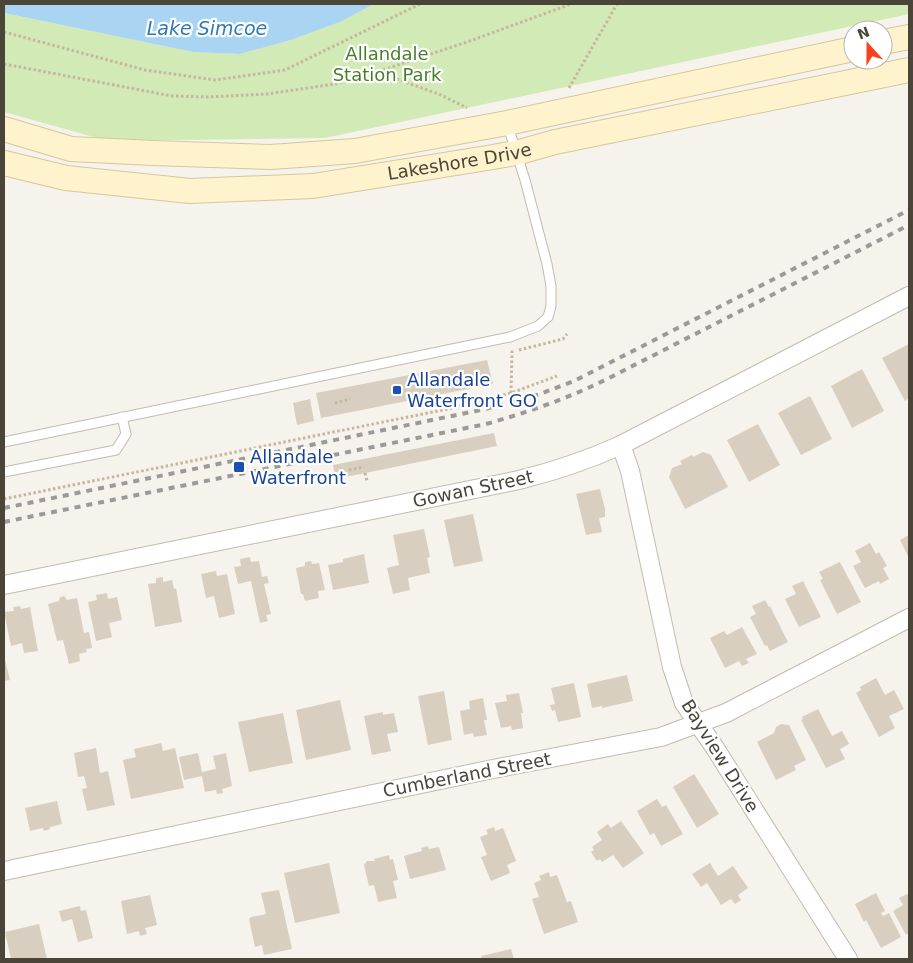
<svg xmlns="http://www.w3.org/2000/svg" width="913" height="963" viewBox="0 0 913 963" font-family="'DejaVu Sans',sans-serif">
<rect width="100%" height="100%" fill="#f6f3ec"/>
<path fill="#d2eab5" d="M374,4H909V14L325,138L108,141L4,112V13L193,52L240,54L291,40L340,22Z"/>
<path fill="#a9d4f2" d="M4,4H374L340,22L291,40L240,54L193,52L4,13Z"/>
<g fill="#d8cfc1">
<path d="M909,344V398L905,401L882,358Z"/>
<path d="M487,360L493,384L321,418L316,393Z"/>
<path d="M862,369L884,411L852,428L831,386Z"/>
<path d="M810,396L832,439L801,455L778,413Z"/>
<path d="M310,399L314,421L297,425L293,403Z"/>
<path d="M758,424L780,465L749,482L727,440Z"/>
<path d="M494,433L497,446L336,479L333,465Z"/>
<path d="M703,452L711,455L728,487L685,509L669,477L672,468L682,464L680,461L692,455L693,457Z"/>
<path d="M600,489L605,509V517L599,518L602,532L586,535L576,494Z"/>
<path d="M473,514L483,561L454,567L444,520Z"/>
<path d="M424,529L430,557L427,558L430,573L408,578L410,590L393,594L387,568L399,565L393,535Z"/>
<path d="M909,535V558L900,540Z"/>
<path d="M870,543L876,554L879,552L887,566L883,568L889,579L880,584L879,581L865,588L853,566L861,562L855,551Z"/>
<path d="M364,554L369,583L333,590L328,565L343,562V559Z"/>
<path d="M250,557L251,562L259,561L262,577L267,576L269,583L264,584L271,614L266,615L268,621L260,623L251,581L238,584L234,567L241,566L240,559Z"/>
<path d="M311,561L312,564L319,563L325,590L318,591L319,598L305,601L303,594H301L296,568L305,566V562Z"/>
<path d="M840,562L861,602L837,614L820,580L823,579L819,572Z"/>
<path d="M216,571L217,576L227,574L235,614L219,618L214,596L206,598L201,574Z"/>
<path d="M163,577V582L172,580L174,589L176,588L182,622L155,627L148,584L156,583V578Z"/>
<path d="M803,581L821,617L799,627L785,599L796,594L792,586Z"/>
<path d="M107,593L108,599L117,597L122,620L109,623L112,637L96,641L88,602L97,600L96,595Z"/>
<path d="M64,596L67,600L77,598L84,633L89,632L92,648L86,649L87,652L79,654L80,661L69,664L63,640L57,641L48,604L59,601L60,597Z"/>
<path d="M765,600L769,607L770,606L788,642L770,651L767,645L765,646L750,617L756,614L752,606Z"/>
<path d="M20,606L21,609L30,607L38,651L24,653L22,643L11,646L4,612L14,611L13,607Z"/>
<path d="M742,627L757,654L746,659L749,663L742,666L739,661L725,668L710,638L724,631L727,635Z"/>
<path d="M4,656L10,680L4,681Z"/>
<path d="M627,675L633,701L602,708V706L592,708L587,684Z"/>
<path d="M876,678L885,695L894,690L904,709L889,716L895,728L879,737L856,693L861,690L860,687Z"/>
<path d="M574,683L581,717L558,722L555,710L552,711L550,705L555,704L551,688Z"/>
<path d="M444,691L452,740L428,745L418,696Z"/>
<path d="M519,693L523,713H521L523,728L512,730L511,726L501,728L495,703L507,701L506,695Z"/>
<path d="M483,698L487,720H484L487,735L474,737L473,733L464,735L460,711L470,709L469,701Z"/>
<path d="M340,700L351,750L306,760L296,710Z"/>
<path d="M818,709L832,736L842,731L849,744L840,749L845,759L826,768L801,720L803,719L802,717Z"/>
<path d="M383,712V715L394,713L398,732L387,734L391,751L372,755L364,716Z"/>
<path d="M283,713L293,763L249,772L238,722Z"/>
<path d="M781,724L789,725L806,760L794,766L796,770L776,780L757,742L774,733L776,727Z"/>
<path d="M161,743L163,751L175,748L184,788L131,799L123,760L136,757L134,749Z"/>
<path d="M96,748L100,773L108,771L115,805L87,811L82,789L87,788L84,776L78,777L74,753Z"/>
<path d="M198,753L202,772L216,769L213,756L226,753L232,786L222,789L223,793L217,794L216,790L205,792L202,776L184,780L179,757Z"/>
<path d="M694,774L719,814L697,828L673,787Z"/>
<path d="M657,799L662,807L666,805L683,834L661,846L654,833L650,835L637,811Z"/>
<path d="M57,801L62,824L50,827V829L44,831L43,828L30,831L25,808Z"/>
<path d="M621,821L644,853L623,868L613,855L602,862L600,859L597,861L591,852L594,850L592,847L602,840L597,832L608,824L611,828Z"/>
<path d="M494,827L495,831L503,828L516,861L507,865L510,873L491,881L481,857L487,855L480,837L488,834L486,830Z"/>
<path d="M428,846L429,849L439,847L446,870L410,879L404,856L422,851L421,848Z"/>
<path d="M389,855L390,860L393,859L398,880L393,881L397,898L378,902L374,885L369,886L364,865L367,861H375L374,859Z"/>
<path d="M329,863L340,913L295,923L284,873Z"/>
<path d="M710,863L718,876L733,866L748,888L738,895L741,900L735,904L731,899L721,905L707,883L701,887L692,874Z"/>
<path d="M549,872L550,877L557,875L567,902L571,901L578,922L544,934L532,899L539,897L534,883L541,880L539,876Z"/>
<path d="M279,890L292,949L264,955L262,945L255,947L249,919L251,917L266,914L261,893Z"/>
<path d="M876,893L885,911L881,913L883,916L889,913L901,937L881,948L866,920L864,922L855,904Z"/>
<path d="M909,893V933L906,935L893,911L903,905L899,898Z"/>
<path d="M150,895L157,925L145,928L147,934L140,936L139,931L127,934L121,901Z"/>
<path d="M80,906L81,911L86,910L93,938L78,942L72,919L62,922L59,911Z"/>
<path d="M39,924L47,959H11L5,932Z"/>
<path d="M511,949L514,959H482L481,956Z"/>
</g>
<g fill="none" stroke-linecap="round" stroke-linejoin="round">
<defs>
<g id="lane">
<path d="M4,442L510,337L538,326L548,317L551,306V286L547,264L525,180L507,123"/>
<path d="M4,472L116,450L126,434L122,417"/>
</g>
<g id="street">
<path d="M621,445L630,471L672,667L684,703L715,748L848,959"/>
<path d="M4,585L519,480C555,471 588,460 621,445L909,296"/>
<path d="M4,871L493,769L661,737L726,713L909,618"/>
</g>
<g id="secondary">
<path d="M883,42L909,37"/>
<path d="M4,129L71,149L153,153L271,157L355,151L507,123L853,49"/>
<path id="s1" d="M4,163L66,178L190,191L313,186L481,159L516,153L555,142L909,70"/>
</g>
</defs>
<use href="#lane" stroke="#c2bbae" stroke-width="11"/>
<use href="#street" stroke="#c2bbae" stroke-width="20"/>
<use href="#secondary" stroke="#d6c79b" stroke-width="26"/>
<g stroke="#c4b79f" stroke-width="3" stroke-dasharray="2.5 2.5" stroke-linecap="butt">
<path d="M4,32L145,70L215,80L285,70L420,4"/>
<path d="M4,64L172,96L208,97L267,94L335,84L377,72L467,42L571,4"/>
<path d="M378,72L441,95L467,108"/>
<path d="M569,88L617,4"/>
<path d="M519,350L563,339L567,334"/>
<path d="M511,393L512,352L513,351"/>
<path d="M335,403L350,399"/>
<path d="M349,470L364,467"/>
<path d="M365,473L367,481"/>
<path d="M4,499L462,406L511,393L557,376"/>
</g>
<use href="#lane" stroke="#fff" stroke-width="9"/>
<use href="#street" stroke="#fff" stroke-width="18"/>
<use href="#secondary" stroke="#fff3cd" stroke-width="24"/>
<g stroke="#9a9a9a" stroke-width="4" stroke-dasharray="6 6" stroke-linecap="butt">
<path d="M4,508L476,411L506,404L540,394L574,381L909,210"/>
<path d="M4,522L486,424C529,412 569,398 609,378L909,225"/>
</g>
</g>
<g fill="#1a4fb4" stroke="#fff" stroke-width="2">
<rect x="392" y="385" width="10" height="10" rx="2.5"/>
<rect x="233" y="461" width="12" height="12" rx="2.5"/>
</g>
<g text-anchor="middle" stroke-width="4.5" stroke-linejoin="round" paint-order="stroke">
<g font-size="18" fill="#4a7f2a" stroke="#fff">
<text x="387" y="60">Allandale<tspan x="387" dy="21">Station Park</tspan></text>
</g>
<g font-size="18" fill="#4b4439" stroke="#fff">
<text dy="6" stroke="none"><textPath href="#s1" startOffset="460">Lakeshore Drive</textPath></text>
<text transform="translate(473 489) rotate(-12)" y="6">Gowan Street</text>
<text transform="translate(720 756) rotate(58)" y="6">Bayview Drive</text>
<text transform="translate(467 775) rotate(-11)" y="6">Cumberland Street</text>
</g>
<g font-size="18" fill="#164399" stroke="#fff" text-anchor="start">
<text x="407" y="386">Allandale<tspan x="407" dy="21">Waterfront GO</tspan></text>
<text x="250" y="463">Allandale<tspan x="250" dy="21">Waterfront</tspan></text>
</g>
<g font-size="19" font-style="italic" fill="#2e7ab2" stroke="#fff">
<text x="207" y="35">Lake Simcoe</text>
</g>
</g>
<rect width="913" height="963" fill="none" stroke="#4b4439" stroke-width="10"/>
<g transform="translate(868 45) rotate(339)"><circle r="24" fill="#ffffff" stroke="#b7b4b0"/>
<path d="M0-4L9 19L0 12L-9 19Z" fill="#fc3f1d"/>
<text y="-8" font-size="14" font-weight="bold" text-anchor="middle" fill="#4b4439">N</text>
</g>
</svg>
